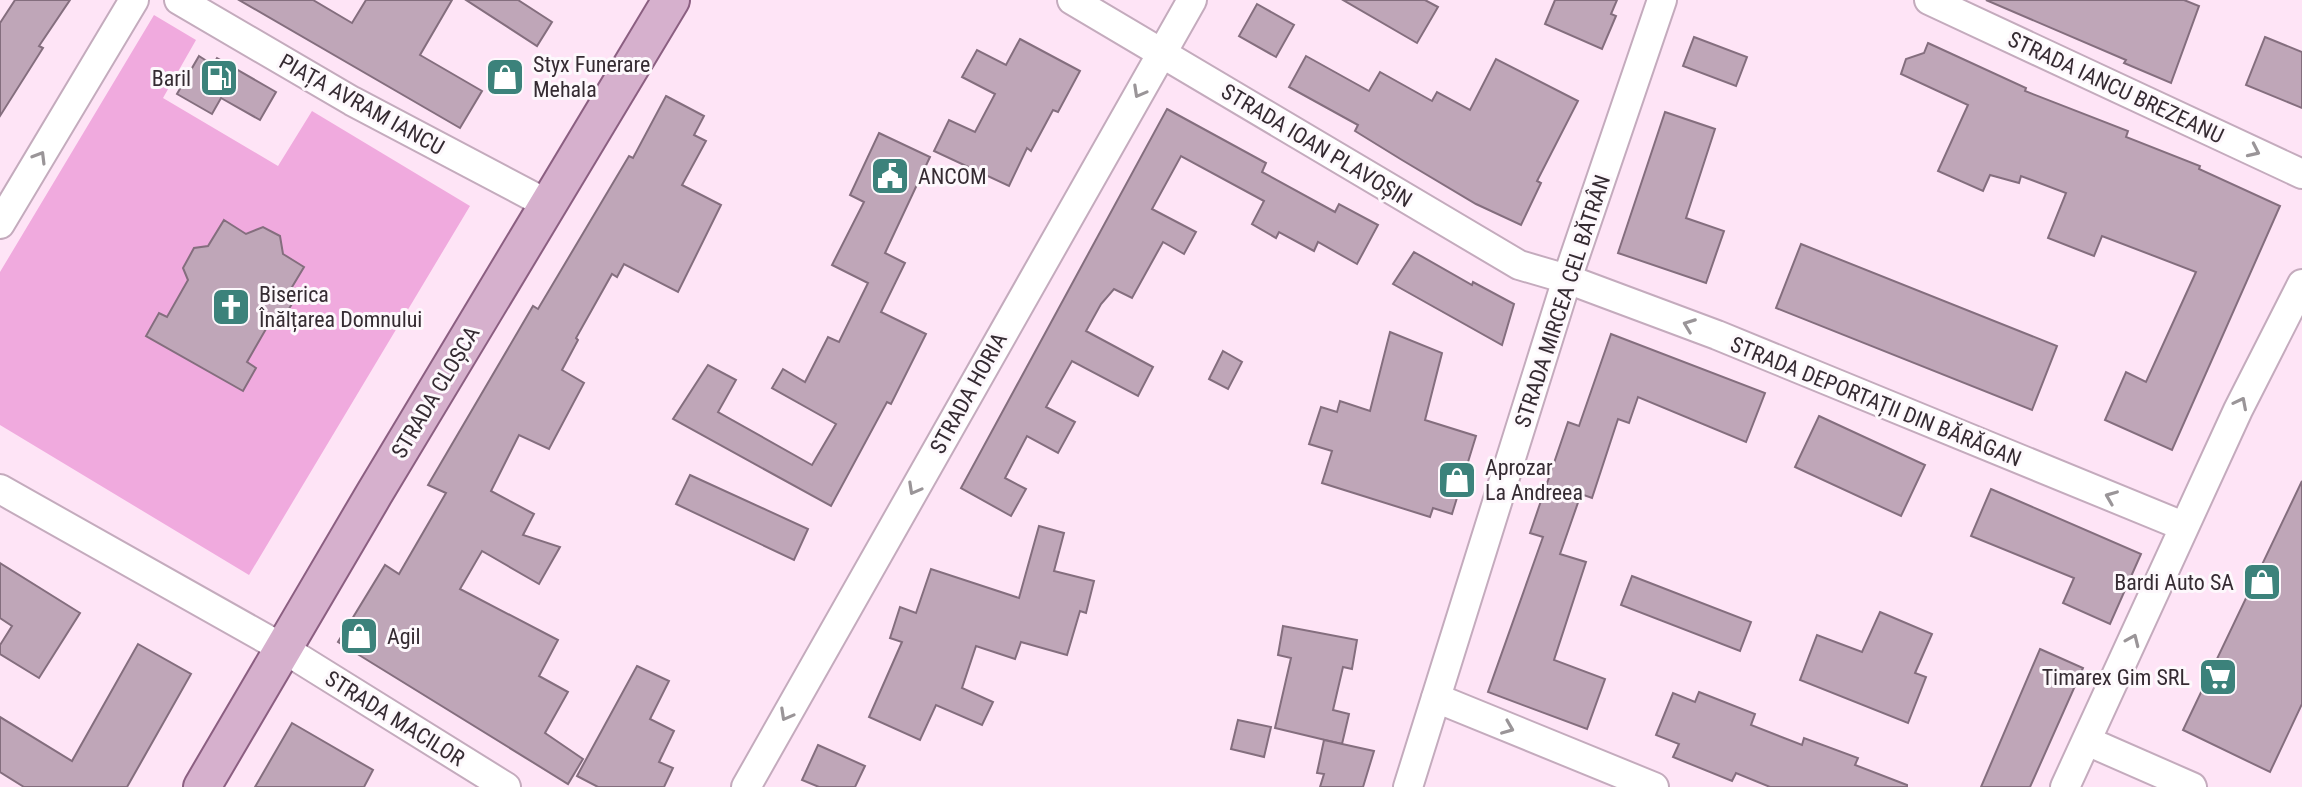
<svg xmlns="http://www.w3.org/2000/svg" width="2302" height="787" viewBox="0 0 2302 787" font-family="'Roboto Condensed',sans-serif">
<rect width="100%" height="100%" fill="#fee4f6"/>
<path fill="#f0aade" d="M154,15L196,40L163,98L278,166L312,111L470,206L249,575L0,425V272Z"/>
<g fill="#bfa6b8" stroke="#846e7e" stroke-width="2">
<path d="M15,0H70L39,46L43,48L0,116V23Z"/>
<path d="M239,0H313L352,23L366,0H452L420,55L482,91L460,128Z"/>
<path d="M466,0H518L552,22L537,46Z"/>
<path d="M1343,0H1425L1438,7L1417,43Z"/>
<path d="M1555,0H1617L1611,14L1616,16L1602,49L1545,24Z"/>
<path d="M1986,0H2184L2199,6L2171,83L2124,63L2126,60Z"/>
<path d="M1257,4L1294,25L1276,57L1239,36Z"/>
<path d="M1694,37L1747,57L1736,86L1683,66Z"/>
<path d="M2265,37L2302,52V108L2246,85Z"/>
<path d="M1020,39L1080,71L1058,112L1053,110L1031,151L1027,148L1009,186L934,151L949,120L975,132L995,94L962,77L977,50L1006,65Z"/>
<path d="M1928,43L2026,88L2025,91L2128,131L2126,137L2200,166L2199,169L2280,206L2172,450L2105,420L2126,372L2146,382L2196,272L2102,236L2094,256L2048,238L2066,193L2021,176L2019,183L1990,175L1983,191L1938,171L1968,105L1901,74L1906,59L1924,53Z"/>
<path d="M199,56L213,65L217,58L276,92L260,120L221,98L212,114L177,94Z"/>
<path d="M1306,56L1369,91L1380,72L1432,101L1437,92L1470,110L1496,59L1578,101L1537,181L1541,183L1521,225L1476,204L1402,160L1355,131L1358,125L1289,87Z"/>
<path d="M666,96L704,116L694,135L706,141L682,185L721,205L678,292L624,264L617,277L612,274L576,338L578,340L562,370L584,383L549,449L519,435L491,491L534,514L523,535L560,547L539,584L482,551L460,589L558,640L539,676L568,692L545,733L583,759L568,784L338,642L385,565L399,574L446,493L428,485L533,306L538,309L629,156L633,158Z"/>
<path d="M1167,109L1266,163L1262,172L1335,212L1339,204L1378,225L1357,264L1318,242L1314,251L1279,232L1276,238L1252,224L1264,201L1181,156L1152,209L1196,232L1184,254L1163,242L1132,298L1114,289L1101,304L1086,331L1153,367L1138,396L1072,361L1046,407L1075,422L1058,453L1027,436L1005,478L1026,489L1011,516L961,488Z"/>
<path d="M1665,112L1715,129L1686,218L1724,231L1706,283L1618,253Z"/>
<path d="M879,133L930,157L885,253L905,263L881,312L926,334L891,404L887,402L831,506L673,419L708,365L736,380L718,412L812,465L836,424L772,388L783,369L805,382L828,337L839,342L868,283L832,265L864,202L850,195Z"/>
<path d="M224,220L246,234L263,227L280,236L283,254L304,267L289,292L293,302L282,321L270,322L247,362L256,368L243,391L146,336L159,313L167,317L188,280L183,268L194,248L208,246Z"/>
<path d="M1801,244L2057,346L2032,410L1776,308Z"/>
<path d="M1414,252L1472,285L1473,282L1514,304L1502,345L1393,284Z"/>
<path d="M1390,332L1442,353L1425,420L1476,436L1452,514L1433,508L1430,517L1322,483L1332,451L1309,444L1321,407L1337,412L1340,401L1370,411Z"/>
<path d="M1611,334L1765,393L1746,442L1638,397L1629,423L1618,419L1592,498L1581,494L1560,554L1586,562L1554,660L1605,679L1587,729L1488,692L1543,537L1530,533L1568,422L1579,426Z"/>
<path d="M1223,351L1242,362L1228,389L1209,379Z"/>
<path d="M1819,416L1925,465L1901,516L1795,467Z"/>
<path d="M690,475L808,529L794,560L676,504Z"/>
<path d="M2302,481V704L2270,772L2183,730Z"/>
<path d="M1991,489L2141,554L2110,624L2063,603L2074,578L1971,536Z"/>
<path d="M1039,526L1064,533L1054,571L1094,581L1086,613L1080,611L1067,655L1021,642L1015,659L976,646L962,688L993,702L982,725L936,705L920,740L869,717L902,642L890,638L900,607L916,613L931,569L1019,598Z"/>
<path d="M0,563L80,613L39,678L0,654V645L12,626L0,618Z"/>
<path d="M1632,576L1751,622L1740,651L1621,605Z"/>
<path d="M1880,612L1932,634L1915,673L1926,677L1908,723L1800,680L1817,635L1862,652Z"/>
<path d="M1283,626L1357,640L1352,669L1343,667L1333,710L1349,714L1342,744L1275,728L1291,658L1278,655Z"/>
<path d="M138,644L191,674L127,787H24L0,772V717L72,761Z"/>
<path d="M2040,649L2083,668L2030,787H1981Z"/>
<path d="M637,666L669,681L650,719L674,731L659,762L673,768L664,787H598L577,776Z"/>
<path d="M1699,692L1755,714L1751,725L1802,745L1804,738L1858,758L1855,765L1907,785V787H1770L1736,773L1732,781L1673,757L1679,744L1656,735L1673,693L1695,702Z"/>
<path d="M1238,720L1271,727L1264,757L1231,749Z"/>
<path d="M292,723L373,770L364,787H255Z"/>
<path d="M1324,740L1374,751L1363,787H1320L1324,774L1317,773Z"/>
<path d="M818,745L865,766L855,787H819L802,780Z"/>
</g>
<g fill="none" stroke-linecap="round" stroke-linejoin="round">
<defs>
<g id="minor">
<path d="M179,0L352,101L547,204"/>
<path d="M1072,0L1519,265L1567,279L1717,335L2183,526"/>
<path d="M1929,0L2302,174"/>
<path d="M0,224L134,0"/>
<path d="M0,489L284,649L506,787"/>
<path d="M1436,698L1654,787"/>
<path d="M2087,741L2192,787"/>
<path d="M746,787L1192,0"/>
<path d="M1408,787L1567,279L1662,0"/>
<path d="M2065,787L2238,410L2302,284"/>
</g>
<path id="major" d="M202,787L374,494L671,0"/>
</defs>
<use href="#minor" stroke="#c4abbd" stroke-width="32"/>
<use href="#major" stroke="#8b5f81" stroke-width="40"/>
<use href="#minor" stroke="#fff" stroke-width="28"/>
<use href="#major" stroke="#d6b0cd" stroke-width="36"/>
</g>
<defs><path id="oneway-chevron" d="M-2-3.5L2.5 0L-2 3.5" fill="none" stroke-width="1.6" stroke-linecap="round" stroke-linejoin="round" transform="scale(2)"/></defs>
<g stroke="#9a9598">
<use href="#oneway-chevron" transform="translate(1139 92) rotate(119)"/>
<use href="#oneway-chevron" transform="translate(2254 151) rotate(25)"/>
<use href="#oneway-chevron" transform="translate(40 157) rotate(-59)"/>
<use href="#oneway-chevron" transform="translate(1689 325) rotate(-159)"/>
<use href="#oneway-chevron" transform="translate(2241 403) rotate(-63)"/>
<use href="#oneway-chevron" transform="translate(914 489) rotate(119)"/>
<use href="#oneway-chevron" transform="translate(2111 497) rotate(-158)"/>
<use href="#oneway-chevron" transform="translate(2133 640) rotate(-66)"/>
<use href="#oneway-chevron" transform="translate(786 715) rotate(119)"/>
<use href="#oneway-chevron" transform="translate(1508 728) rotate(22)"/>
</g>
<defs>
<symbol id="shop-square" viewBox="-11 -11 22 22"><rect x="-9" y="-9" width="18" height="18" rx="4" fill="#3c827b" stroke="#fdf8fc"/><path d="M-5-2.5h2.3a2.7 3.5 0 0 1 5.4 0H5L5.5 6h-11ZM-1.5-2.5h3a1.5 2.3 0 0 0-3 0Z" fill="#fff"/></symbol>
<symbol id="fuel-square" viewBox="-11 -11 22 22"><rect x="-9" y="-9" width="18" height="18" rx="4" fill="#3c827b" stroke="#fdf8fc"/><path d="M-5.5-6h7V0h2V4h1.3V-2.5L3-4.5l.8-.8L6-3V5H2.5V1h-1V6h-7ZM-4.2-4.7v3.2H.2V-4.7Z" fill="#fff"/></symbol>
<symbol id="civic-square" viewBox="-11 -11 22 22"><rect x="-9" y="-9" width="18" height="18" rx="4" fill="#3c827b" stroke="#fdf8fc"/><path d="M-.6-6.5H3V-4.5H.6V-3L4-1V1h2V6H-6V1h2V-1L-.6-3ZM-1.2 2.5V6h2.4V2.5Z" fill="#fff"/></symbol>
<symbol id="church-square" viewBox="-11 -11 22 22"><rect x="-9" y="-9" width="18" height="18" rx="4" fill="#3c827b" stroke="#fdf8fc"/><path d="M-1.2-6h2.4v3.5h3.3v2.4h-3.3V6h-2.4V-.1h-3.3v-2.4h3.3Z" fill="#fff"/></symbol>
<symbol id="supermarket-square" viewBox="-11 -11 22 22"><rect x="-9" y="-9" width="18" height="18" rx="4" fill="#3c827b" stroke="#fdf8fc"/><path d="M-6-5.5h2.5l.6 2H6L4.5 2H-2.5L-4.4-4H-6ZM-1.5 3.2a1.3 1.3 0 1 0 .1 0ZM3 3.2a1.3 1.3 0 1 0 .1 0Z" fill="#fff"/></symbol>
</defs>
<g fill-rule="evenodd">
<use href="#shop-square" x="483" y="55" width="44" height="44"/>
<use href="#fuel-square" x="197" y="56" width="44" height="44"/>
<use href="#civic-square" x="868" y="154" width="44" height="44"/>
<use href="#church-square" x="209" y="285" width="44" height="44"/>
<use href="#shop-square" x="1435" y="458" width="44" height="44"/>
<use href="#shop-square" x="2240" y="560" width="44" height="44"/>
<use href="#shop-square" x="337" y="614" width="44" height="44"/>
<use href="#supermarket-square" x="2196" y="655" width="44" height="44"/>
</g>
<g text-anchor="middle" stroke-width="6" stroke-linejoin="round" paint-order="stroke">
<g font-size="22" fill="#352b32" stroke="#fdf8fc" text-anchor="start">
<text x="533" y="72">Styx Funerare<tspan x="533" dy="25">Mehala</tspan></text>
<text x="191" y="86" text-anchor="end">Baril</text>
<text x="918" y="184">ANCOM</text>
<text x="259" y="302">Biserica<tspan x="259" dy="25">Înălțarea Domnului</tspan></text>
<text x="1485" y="475">Aprozar<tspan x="1485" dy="25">La Andreea</tspan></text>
<text x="2234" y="590" text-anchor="end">Bardi Auto SA</text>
<text x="387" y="644">Agil</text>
<text x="2190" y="685" text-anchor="end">Timarex Gim SRL</text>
</g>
<g font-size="22" fill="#352b32" stroke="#fdf8fc">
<text transform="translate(2116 87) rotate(25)" y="8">STRADA IANCU BREZEANU</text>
<text transform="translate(362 104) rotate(29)" y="8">PIAȚA AVRAM IANCU</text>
<text transform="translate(1317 145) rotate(31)" y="8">STRADA IOAN PLAVOȘIN</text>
<text transform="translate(1562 301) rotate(-72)" y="8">STRADA MIRCEA CEL BĂTRÂN</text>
<text transform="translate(435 392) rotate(-59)" y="8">STRADA CLOȘCA</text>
<text transform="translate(968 393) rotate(-61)" y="8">STRADA HORIA</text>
<text transform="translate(1876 401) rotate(22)" y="8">STRADA DEPORTAȚII DIN BĂRĂGAN</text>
<text transform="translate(395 718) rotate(32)" y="8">STRADA MACILOR</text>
</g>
</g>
</svg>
